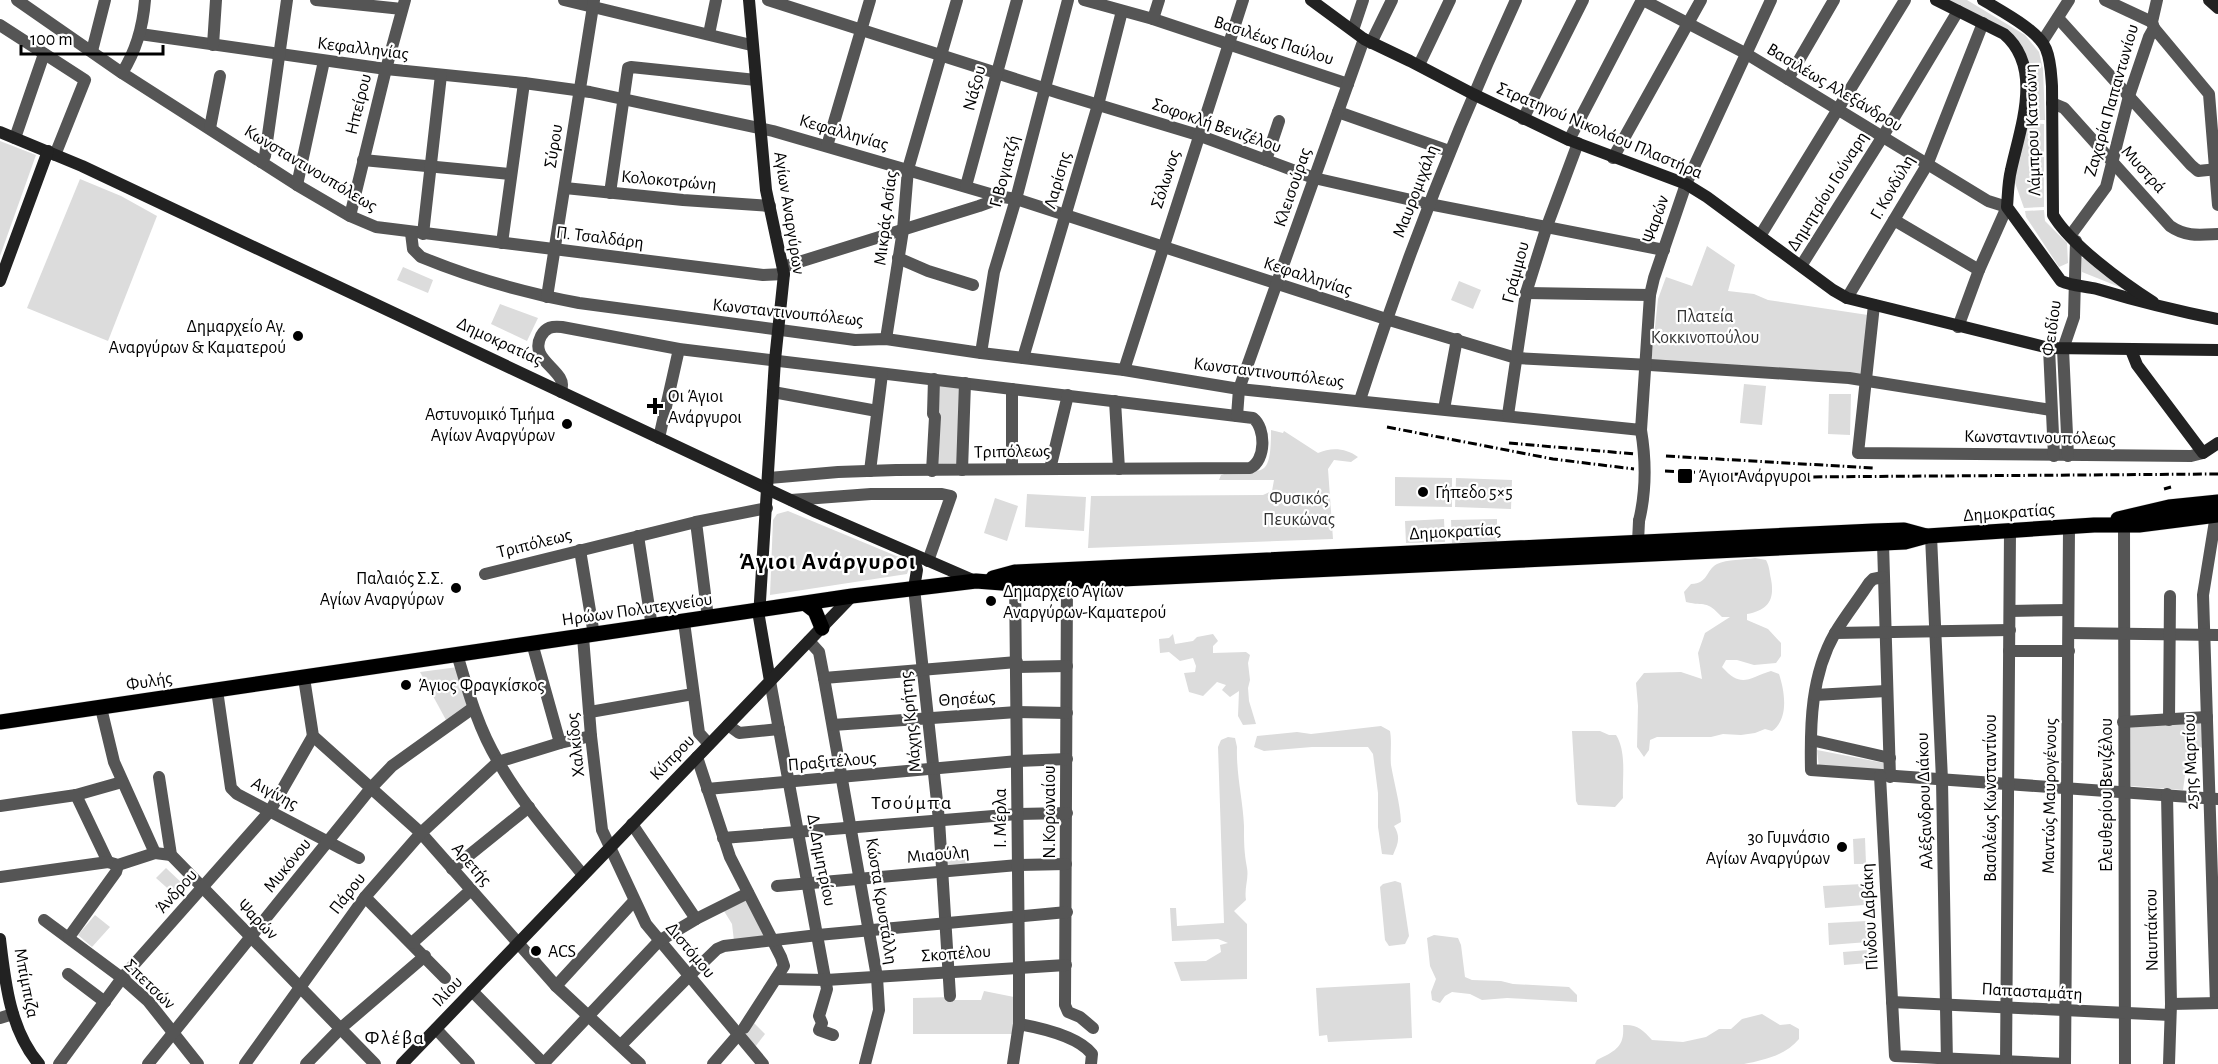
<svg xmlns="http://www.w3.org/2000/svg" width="2218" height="1064" viewBox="0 0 2218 1064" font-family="'Alegreya Sans',sans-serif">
<rect width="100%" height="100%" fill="#fff"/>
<g fill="#dcdcdc">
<path d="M1942,0H1967L2025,35L2039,52L2043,69L2045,120H2027C2034,92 2030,77 2024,50Z"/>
<path d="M2027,123L2044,124V207L2024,208L2014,180Z"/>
<path d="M0,141L36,155L0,256Z"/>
<path d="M80,179L121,196L157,216L108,341L27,308Z"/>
<path d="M2044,210L2045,221L2067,243L2068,263L2059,267L2026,217L2025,211Z"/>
<path d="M1707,246L1735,265L1728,291L1754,294L1768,300L1868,315L1861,379L1651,364L1658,299L1666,277L1692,286Z"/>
<path d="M2082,258H2086L2122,288L2082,272Z"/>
<path d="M403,267L433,280L428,293L397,280Z"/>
<path d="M1459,281L1481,290L1473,309L1451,300Z"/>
<path d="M500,304L538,318L527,341L491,324Z"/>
<path d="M1744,384L1766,386L1762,425L1740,423Z"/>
<path d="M936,385L961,387L960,463L936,464Z"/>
<path d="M1829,394H1851L1850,435L1828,434Z"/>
<path d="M1271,430L1283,433L1284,431L1318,453C1331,447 1346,448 1358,457L1351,462L1334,460L1328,469L1333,539L1088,548L1091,496L1263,495L1272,491L1274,480H1219L1221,475C1259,464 1271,488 1271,430Z"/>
<path d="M1395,477L1452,478V507L1395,506Z"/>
<path d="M1456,478L1512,480L1511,509L1455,507Z"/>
<path d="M1027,494L1086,497L1084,531L1025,527Z"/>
<path d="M995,498L1018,506L1007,541L984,533Z"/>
<path d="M788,511L906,560L909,568L907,574L770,595L773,520L777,514Z"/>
<path d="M1444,519L1445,542L1406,543L1405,521Z"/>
<path d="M1497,519V542L1452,543L1451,520Z"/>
<path d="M1755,558L1766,560C1770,568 1769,571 1771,579C1775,600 1768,610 1747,614V620L1768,629L1781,643V656L1776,663L1754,665L1737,660H1726L1722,667C1742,689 1748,678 1771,671L1779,674C1785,692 1789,719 1772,731L1765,729L1755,733L1741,735L1723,734L1711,737H1657L1650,740L1649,750L1644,757L1637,747L1638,706L1636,683L1644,673L1681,672L1702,679L1698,653L1705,633L1730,617H1722C1705,599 1706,607 1686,602L1684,592L1691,584C1709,583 1705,571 1717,564C1727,559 1744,560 1755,558Z"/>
<path d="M1173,634L1175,644L1193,641L1197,637L1213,634L1218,641L1213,646V653L1246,652L1250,655L1248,663L1250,680L1248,688L1249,701L1256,724L1243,725L1238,716L1239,691L1230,697L1222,690L1226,685L1217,682L1203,696L1189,692L1184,673L1195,672L1196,666L1193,658L1180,661L1169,652L1160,653L1159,639L1169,638Z"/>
<path d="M458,667L469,706L446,720L420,672Z"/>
<path d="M2203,720L2204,748L2189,746L2183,790L2131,786V724Z"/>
<path d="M1381,726L1390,731C1392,742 1390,754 1391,765C1394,783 1400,803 1401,822L1394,826C1401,837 1398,844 1393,855L1382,854L1378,827V793L1373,754L1368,747H1312L1264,751L1254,747L1257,736L1297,732L1311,734Z"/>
<path d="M1572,731H1600L1609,735H1616C1627,752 1622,779 1623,798L1615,807L1578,805L1576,801Z"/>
<path d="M1228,737L1235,738L1237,747C1236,774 1243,800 1244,826C1244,843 1244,851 1247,868C1249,879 1244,888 1246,900L1234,911L1247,924V979L1181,981L1174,962L1206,961L1221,952L1220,945L1228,943L1218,939L1172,941L1170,908H1176L1177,926L1224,923L1218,747L1221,740Z"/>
<path d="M1817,750L1884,763V772L1819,768Z"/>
<path d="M1865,838L1866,864H1854L1853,839Z"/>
<path d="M967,851L968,864L948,865V852Z"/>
<path d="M166,868L184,885L175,895L156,878Z"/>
<path d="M1395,881L1401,883L1409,936L1405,944L1389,946L1385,940L1380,887L1383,884Z"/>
<path d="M1863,884L1864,905L1825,908L1823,886Z"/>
<path d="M746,900L765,937L734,941L732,924L724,911Z"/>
<path d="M95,915L110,927L92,947L78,935Z"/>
<path d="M1867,921L1868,942L1829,945L1828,923Z"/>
<path d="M1434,935L1458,938L1461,945L1465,977L1472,980L1501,981L1513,984L1569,987L1577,995V1002L1507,998L1482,1000L1470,994L1452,992L1445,996L1440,1003L1432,1000L1431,992L1436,979L1430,966L1427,938Z"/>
<path d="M1868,950V963L1844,965L1843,952Z"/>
<path d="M1410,983L1412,1038L1328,1042L1327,1035L1319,1036L1316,988Z"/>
<path d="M984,991L1014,997L1013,1034H913V998L953,997V1000H981Z"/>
<path d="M1762,1014L1780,1025L1790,1024L1799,1029V1039C1786,1055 1764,1060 1744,1064H1595L1597,1060C1615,1051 1625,1047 1623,1025C1637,1024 1643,1030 1652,1040L1683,1042L1706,1037L1719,1029H1731L1742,1019Z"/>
<path d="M754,1023L765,1034L755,1047L745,1035Z"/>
</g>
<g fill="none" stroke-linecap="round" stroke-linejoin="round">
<defs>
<g id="primary">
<path d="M2118,519L2169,507L2218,502"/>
<path d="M993,578L1015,572L1873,531L1904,530L1926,536"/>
<path d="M806,604L815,611L822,628"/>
<path d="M0,722L852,596L976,581L1015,584L1905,542L1927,536L2094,525H2139L2218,515"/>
</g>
</defs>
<use href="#primary" stroke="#dbdbdb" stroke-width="16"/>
<g stroke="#555" stroke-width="12">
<path d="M17,0L122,73L297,185L350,216L376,227L763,275L784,274"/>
<path d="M316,0L402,9"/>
<path d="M564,0L751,45"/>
<path d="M768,0L1059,93L1198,135L1314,178L1429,204L1664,250"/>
<path d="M1084,0L1153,19L1348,84"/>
<path d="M1643,0L1745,53L1988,201L2007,207L1979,270L1958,327"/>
<path d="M2105,0L2152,22"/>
<path d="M2058,18L2191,165L2198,171L2218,169"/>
<path d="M1153,19L1159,0"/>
<path d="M0,25L85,80L55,155"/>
<path d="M2154,28L2209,94L2218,205"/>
<path d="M1353,30L1363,0"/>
<path d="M140,34L386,69L524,83L590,92L773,131L997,196L1016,199L1386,319L1516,358L1650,365L1849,378L2051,410"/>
<path d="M709,34L716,0"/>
<path d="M2042,42L2069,0"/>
<path d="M1371,43L1392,0"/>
<path d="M213,45L216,0"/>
<path d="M92,51L105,0"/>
<path d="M1419,65L1450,0"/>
<path d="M122,73C136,51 143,26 145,0"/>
<path d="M1788,79L1834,0"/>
<path d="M2052,103L2064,108L2170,226C2186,237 2199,235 2218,234"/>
<path d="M1338,112L1449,151"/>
<path d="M1523,119L1583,0"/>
<path d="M210,128L220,76"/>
<path d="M15,138L44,54"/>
<path d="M1569,140L1642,0"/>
<path d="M827,146L870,0"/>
<path d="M1613,158L1701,0"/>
<path d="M363,160L511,174"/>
<path d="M1266,160L1279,121"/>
<path d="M261,162L265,156L287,0"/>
<path d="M297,185L324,61"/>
<path d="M966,186L1017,0"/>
<path d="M565,188L683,200L770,206"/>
<path d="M610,193L628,68L631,67L756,80"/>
<path d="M350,216L386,69L405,0"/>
<path d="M1894,220L1979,270"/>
<path d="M411,233L413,249L421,257C472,278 525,293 579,303L855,340L886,339L981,353L1124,370L1239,389L1641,430L1650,295L1654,278L1686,184L1771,0"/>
<path d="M423,234L441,75"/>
<path d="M1760,236L1905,0"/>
<path d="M2070,236L2106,187L2129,96L2149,37L2154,28L2152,22L2157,0"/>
<path d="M502,243L524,83"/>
<path d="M898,258L928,271L973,285"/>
<path d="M1801,266L1883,136L1958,11"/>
<path d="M783,267L979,206L990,202L997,196"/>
<path d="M1526,293L1650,295"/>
<path d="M547,297L594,0"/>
<path d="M1847,298L1927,165L1983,23"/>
<path d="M1874,305L1858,453L2191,456L2203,453"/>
<path d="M886,339L903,230L908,169L957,0"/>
<path d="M2049,348L2054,456"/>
<path d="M981,353L994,272L1016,199L1068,0"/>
<path d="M1023,358L1098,105L1122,11"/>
<path d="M1124,370L1243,0"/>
<path d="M1012,389V469"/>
<path d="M561,392C562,387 563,383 560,378C551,364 531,355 541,336C546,327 552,326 562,327L679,349L1253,418C1266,428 1266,461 1250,468L896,470L838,472L769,478"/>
<path d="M773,392L877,411"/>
<path d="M1360,400C1404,263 1456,130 1516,0"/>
<path d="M1115,401L1119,469"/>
<path d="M1444,409L1457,339"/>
<path d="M1508,415L1526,293L1547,226L1578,143"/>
<path d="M1237,416L1239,389L1364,39"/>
<path d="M659,438L679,349"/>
<path d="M2068,456L2063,349L2074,317L2076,241"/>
<path d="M1050,469L1068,395"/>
<path d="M962,470L965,383"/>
<path d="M870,471L882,374"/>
<path d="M932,471L935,417L933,414L934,379"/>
<path d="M791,500L871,494H942L951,496L928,561"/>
<path d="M2215,521L2203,595L2216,1003"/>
<path d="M696,522L708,618"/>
<path d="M2124,525L2125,1064"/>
<path d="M638,536L652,627"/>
<path d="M1931,536L1942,780L1947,1064"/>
<path d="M1638,542L1639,521"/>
<path d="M1883,543L1890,777"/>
<path d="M580,550L594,635"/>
<path d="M485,574L696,522L767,508"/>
<path d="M1883,577L1873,579L1869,583C1858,600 1845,616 1835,633C1811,675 1810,724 1811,770L2218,799"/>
<path d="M1067,581L1065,1005L1068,1012L1080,1017L1093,1028"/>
<path d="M914,588L939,820L950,996"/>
<path d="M2010,611L2068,610"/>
<path d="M684,622L699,733L709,744"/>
<path d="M1835,633L2010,630"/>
<path d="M2069,633L2218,635"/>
<path d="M583,637L591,736L602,830L646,924L763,1064"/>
<path d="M809,641L819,652L824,678L877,977L879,1010L865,1064"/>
<path d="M532,643L560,743"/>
<path d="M2009,651H2069"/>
<path d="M457,654C468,691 478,728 498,761C521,802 554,839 583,875"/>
<path d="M1017,667L1067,666"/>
<path d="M304,678L313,736L421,833L556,986L640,1064"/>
<path d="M824,678L1017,662"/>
<path d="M770,681L827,989L819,1016L822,1023L819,1030L833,1035"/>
<path d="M217,690L231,788L237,794L359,858"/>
<path d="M1815,695L1886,691"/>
<path d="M101,708L114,762L155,853"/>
<path d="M590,712L693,694"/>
<path d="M2169,720L2170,596"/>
<path d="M2123,722L2207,717"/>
<path d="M728,725L739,733L779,729"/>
<path d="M833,725L1017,712L1067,713"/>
<path d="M1811,740L1890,758"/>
<path d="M697,757L730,857L781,957L784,966L744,1028"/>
<path d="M1880,776L1895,1056L2065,1064"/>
<path d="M159,777L171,855L375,1064"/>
<path d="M707,789L1018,761L1067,759"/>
<path d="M2167,794L2171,1004L2169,1064"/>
<path d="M76,795L108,862"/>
<path d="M0,806L76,795L122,782"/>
<path d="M632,824L696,919"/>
<path d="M723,838L1018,814L1067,813"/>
<path d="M452,869L529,807"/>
<path d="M0,877L108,862L118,865L155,853L171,855"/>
<path d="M777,886L1019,865L1066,864"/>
<path d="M365,897L445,978"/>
<path d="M44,920L122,978L148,1001L198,1064"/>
<path d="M69,937L116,872L118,865"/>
<path d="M412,943L471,890"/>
<path d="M68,974L105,1002"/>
<path d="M776,979L826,980L1066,965"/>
<path d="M556,986L634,901"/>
<path d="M472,991L544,1064"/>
<path d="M1892,1002L2170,1015"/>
<path d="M2171,1004L2218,1003"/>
<path d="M0,1018L13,1014"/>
<path d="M1019,1024C1041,1028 1078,1036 1092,1054L1091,1064"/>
<path d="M436,1029L469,1064"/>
<path d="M621,1045L689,976L717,949L724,946L818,935L1067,912"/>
<path d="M59,1064L122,978L270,811L313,736"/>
<path d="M148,1064L371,788L392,766L473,708"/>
<path d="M245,1064L365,897L421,833L498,762L560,743L591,736"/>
<path d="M306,1064L341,1028L425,956"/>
<path d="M543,1064L659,941L696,919L748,893"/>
<path d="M713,1064L738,1035"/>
<path d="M1013,1064L1019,1024V968L1015,576"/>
<path d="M2006,1064L2010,532"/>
<path d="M2065,1064L2069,528"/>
</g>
<g stroke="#222" stroke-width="12">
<path d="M749,0L766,190L784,274L775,360L759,617L770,681"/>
<path d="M1311,0L1364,39L1410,61L1473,94L1569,140L1686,184L1707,197L1833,290L1847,298L2049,348L2218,350"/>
<path d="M1936,0L2004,34C2044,68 2020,128 2011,170C2008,182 2008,194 2007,207L2061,281C2072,286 2085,286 2097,289C2137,301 2177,311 2218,319"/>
<path d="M1983,0C2001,11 2038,30 2046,49C2051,61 2051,73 2052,86L2053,215C2071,245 2123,283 2153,302"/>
<path d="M2209,0L2218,8"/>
<path d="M0,132L82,166L816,512L975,581"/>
<path d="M0,281L48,151"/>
<path d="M2131,350L2137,365L2203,453L2218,443"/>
<path d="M913,555L917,570L914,588"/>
<path d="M0,939C5,982 10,1030 39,1064"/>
<path d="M402,1064L852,596"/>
</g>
<use href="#primary" stroke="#000" stroke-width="15"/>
<g stroke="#000" stroke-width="3" stroke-dasharray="9 3 1.5 3" stroke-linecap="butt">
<path d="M1387,427L1553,459L1634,469"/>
<path d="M1509,443L1635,454"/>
<path d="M1666,456L1873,468"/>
<path d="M1665,471L1799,477L2218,474"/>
<path d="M2164,489L2171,487"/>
</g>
<path stroke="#555" stroke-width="12" d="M1639,521C1646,492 1646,460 1641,430"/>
</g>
<g fill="#000" stroke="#fff" stroke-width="2">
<circle cx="298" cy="336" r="6"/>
<path d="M652 397h6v6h6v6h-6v6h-6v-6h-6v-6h6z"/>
<circle cx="567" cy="424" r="6"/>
<rect x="1677" y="468" width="16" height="16" rx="3"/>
<circle cx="1423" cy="492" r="6"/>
<circle cx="456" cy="588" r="6"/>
<circle cx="991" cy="601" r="6"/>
<circle cx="406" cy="685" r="6"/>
<circle cx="1842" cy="847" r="6"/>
<circle cx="536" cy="951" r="6"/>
</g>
<g text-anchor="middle" stroke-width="4.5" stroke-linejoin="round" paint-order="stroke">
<g font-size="18" fill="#000" stroke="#fff">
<text transform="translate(1274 40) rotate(18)" y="6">Βασιλέως Παύλου</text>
<text transform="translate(363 48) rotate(7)" y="6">Κεφαλληνίας</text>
<text transform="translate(1835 87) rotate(31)" y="6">Βασιλέως Αλεξάνδρου</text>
<text transform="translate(974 88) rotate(-75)" y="6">Νάξου</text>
<text transform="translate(2111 100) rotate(-74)" y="6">Ζαχαρία Παπαντωνίου</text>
<text transform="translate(358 104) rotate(-76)" y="6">Ηπείρου</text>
<text transform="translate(1217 125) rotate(19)" y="6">Σοφοκλή Βενιζέλου</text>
<text transform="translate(1600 130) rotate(23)" y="6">Στρατηγού Νικολάου Πλαστήρα</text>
<text transform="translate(2032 130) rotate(-92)" y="6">Λάμπρου Κατσώνη</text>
<text transform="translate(844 132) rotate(16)" y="6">Κεφαλληνίας</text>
<text transform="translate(553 146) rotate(-81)" y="6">Σύρου</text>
<text transform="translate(311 168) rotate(31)" y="6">Κωνσταντινουπόλεως</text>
<text transform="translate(2144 169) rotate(48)" y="6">Μυστρά</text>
<text transform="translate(1004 171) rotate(-75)" y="6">Γ. Βογιατζή</text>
<text transform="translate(1165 179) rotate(-72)" y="6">Σόλωνος</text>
<text transform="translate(669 180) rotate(5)" y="6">Κολοκοτρώνη</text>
<text transform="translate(1057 180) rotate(-74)" y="6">Λαρίσης</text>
<text transform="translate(1292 187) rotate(-71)" y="6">Κλεισούρας</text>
<text transform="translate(1892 187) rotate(-60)" y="6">Γ. Κονδύλη</text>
<text transform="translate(1415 191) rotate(-69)" y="6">Μαυρομιχάλη</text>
<text transform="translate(1827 191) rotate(-58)" y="6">Δημητρίου Γούναρη</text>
<text transform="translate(790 213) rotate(81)" y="6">Αγίων Αναργύρων</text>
<text transform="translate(885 218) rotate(-83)" y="6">Μικράς Ασίας</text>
<text transform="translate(1655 219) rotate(-71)" y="6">Ψαρών</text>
<text transform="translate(600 237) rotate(7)" y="6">Π. Τσαλδάρη</text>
<text transform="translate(1515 272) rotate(-75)" y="6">Γράμμου</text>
<text transform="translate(1308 276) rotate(18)" y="6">Κεφαλληνίας</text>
<text transform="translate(788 312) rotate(6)" y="6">Κωνσταντινουπόλεως</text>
<text transform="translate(2051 328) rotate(-82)" y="6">Φειδίου</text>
<text transform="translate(500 341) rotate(25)" y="6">Δημοκρατίας</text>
<text transform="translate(1269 372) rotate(7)" y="6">Κωνσταντινουπόλεως</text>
<text transform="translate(2040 437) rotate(1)" y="6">Κωνσταντινουπόλεως</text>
<text transform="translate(1012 451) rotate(-1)" y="6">Τριπόλεως</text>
<text transform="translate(2009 512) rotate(-4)" y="6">Δημοκρατίας</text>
<text transform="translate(1455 531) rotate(-3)" y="6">Δημοκρατίας</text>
<text transform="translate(534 543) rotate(-14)" y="6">Τριπόλεως</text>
<text transform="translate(637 609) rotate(-8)" y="6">Ηρώων Πολυτεχνείου</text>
<text transform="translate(149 681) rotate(-9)" y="6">Φυλής</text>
<text transform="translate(967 698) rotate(-4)" y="6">Θησέως</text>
<text transform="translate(910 722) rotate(-96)" y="6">Μάχης Κρήτης</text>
<text transform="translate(575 745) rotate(-96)" y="6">Χαλκίδος</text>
<text transform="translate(672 757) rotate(-46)" y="6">Κύπρου</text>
<text transform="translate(832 761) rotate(-5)" y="6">Πραξιτέλους</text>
<text transform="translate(2190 762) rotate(-92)" y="6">25ης Μαρτίου</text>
<text transform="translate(275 793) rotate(28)" y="6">Αιγίνης</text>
<text transform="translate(2106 795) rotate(-90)" y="6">Ελευθερίου Βενιζέλου</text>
<text transform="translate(2049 796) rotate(-89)" y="6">Μαντώς Μαυρογένους</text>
<text transform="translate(1990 798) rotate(-90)" y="6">Βασιλέως Κωνσταντίνου</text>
<text transform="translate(1924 801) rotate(-92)" y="6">Αλέξανδρου Διάκου</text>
<text transform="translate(1049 812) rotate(-90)" y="6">Ν.Κορωναίου</text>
<text transform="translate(1000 818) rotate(-90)" y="6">Ι. Μέρλα</text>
<text transform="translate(938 854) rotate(-5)" y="6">Μιαούλη</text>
<text transform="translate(822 860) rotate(79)" y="6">Δ. Δημητρίου</text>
<text transform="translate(472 864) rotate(49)" y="6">Αρετής</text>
<text transform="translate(287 865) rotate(-51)" y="6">Μυκόνου</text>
<text transform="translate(176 891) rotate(-48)" y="6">Άνδρου</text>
<text transform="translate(347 893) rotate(-52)" y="6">Πάρου</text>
<text transform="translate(882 901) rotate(81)" y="6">Κώστα Κρυστάλλη</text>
<text transform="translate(1869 917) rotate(-93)" y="6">Πίνδου Δαβάκη</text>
<text transform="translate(258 919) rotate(45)" y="6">Ψαρών</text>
<text transform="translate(2151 930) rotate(-91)" y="6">Ναυπάκτου</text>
<text transform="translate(691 950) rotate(50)" y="6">Διστόμου</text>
<text transform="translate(956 953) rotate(-4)" y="6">Σκοπέλου</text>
<text transform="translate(27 983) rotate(79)" y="6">Μπίμπιζα</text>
<text transform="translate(150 984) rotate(44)" y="6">Σπετσών</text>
<text transform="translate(447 991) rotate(-46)" y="6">Ιλίου</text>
<text transform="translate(2032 991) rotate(3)" y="6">Παπασταμάτη</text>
</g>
<g font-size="18" fill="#333" stroke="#fff">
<text x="1705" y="322">Πλατεία<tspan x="1705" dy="21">Κοκκινοπούλου</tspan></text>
<text x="1299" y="504">Φυσικός<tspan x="1299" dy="21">Πευκώνας</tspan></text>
</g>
<g font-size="18" fill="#000" stroke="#fff" text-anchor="start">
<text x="286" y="332" text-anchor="end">Δημαρχείο Αγ.<tspan x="286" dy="21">Αναργύρων &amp; Καματερού</tspan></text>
<text x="668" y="402">Οι Άγιοι<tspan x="668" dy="21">Ανάργυροι</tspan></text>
<text x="555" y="420" text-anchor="end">Αστυνομικό Τμήμα<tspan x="555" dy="21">Αγίων Αναργύρων</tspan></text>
<text x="1698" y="482">Άγιοι Ανάργυροι</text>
<text x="1435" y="498">Γήπεδο 5×5</text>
<text x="444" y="584" text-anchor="end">Παλαιός Σ.Σ.<tspan x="444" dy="21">Αγίων Αναργύρων</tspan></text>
<text x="1003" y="597">Δημαρχείο Αγίων<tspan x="1003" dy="21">Αναργύρων-Καματερού</tspan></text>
<text x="418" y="691">Άγιος Φραγκίσκος</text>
<text x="1830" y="843" text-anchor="end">3ο Γυμνάσιο<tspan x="1830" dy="21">Αγίων Αναργύρων</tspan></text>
<text x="548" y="957">ACS</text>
</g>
<g font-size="20" letter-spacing="1.5" fill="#000" stroke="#fff">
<text x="912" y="809">Τσούμπα</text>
<text x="395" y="1044">Φλέβα</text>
</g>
<g font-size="24" font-weight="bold" letter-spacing="1.5" fill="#000" stroke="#fff">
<text x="828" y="569">Άγιοι Ανάργυροι</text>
</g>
</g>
<path d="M21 45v9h142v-9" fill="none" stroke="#000000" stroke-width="3"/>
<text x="30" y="45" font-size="18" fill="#000000" stroke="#ffffff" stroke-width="4.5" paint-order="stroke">100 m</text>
</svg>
